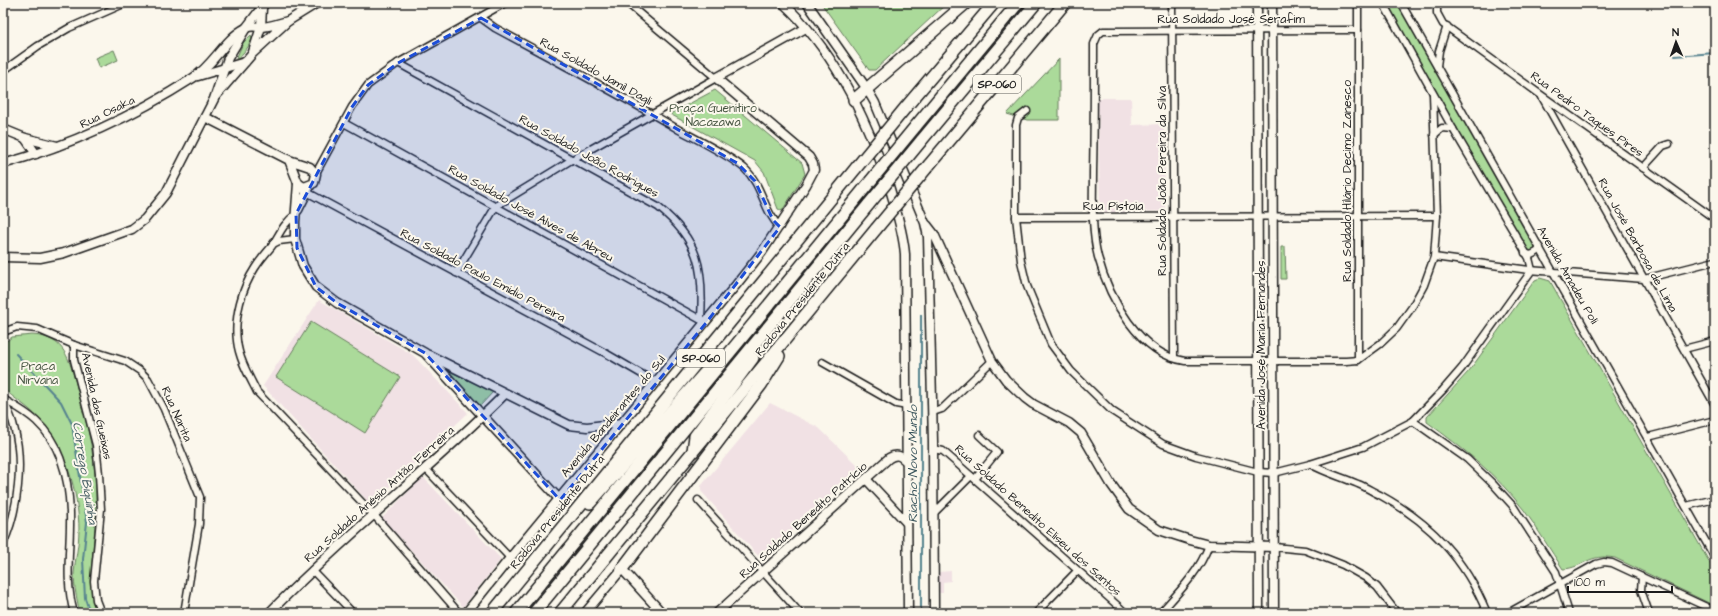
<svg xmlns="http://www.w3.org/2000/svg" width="1718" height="616" viewBox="0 0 1718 616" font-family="'Architects Daughter',sans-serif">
<rect width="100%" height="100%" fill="#fbf7ec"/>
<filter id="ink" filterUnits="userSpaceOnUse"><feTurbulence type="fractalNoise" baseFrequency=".025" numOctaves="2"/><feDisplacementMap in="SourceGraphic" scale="8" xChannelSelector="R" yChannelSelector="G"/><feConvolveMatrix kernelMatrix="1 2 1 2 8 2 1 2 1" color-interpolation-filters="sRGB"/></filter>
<g filter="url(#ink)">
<g fill="#f1e1e4">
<path d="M1098,98H1131L1132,125L1164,124L1165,211L1100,212Z"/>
<path d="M319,300L413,355L468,413L371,505L263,386Z"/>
<path d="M770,403L819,428L860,468L779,543L763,556L759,557L701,491V486Z"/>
<path d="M423,477L501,559L463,607L382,518Z"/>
<path d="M951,571V581L943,582V593H939V572Z"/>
</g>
<g fill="#abda9a" stroke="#647b5b">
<path d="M821,3H947L875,70H869Z"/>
<path d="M1386,3H1398L1536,247L1535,251L1532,252L1526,250Z"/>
<path d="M251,35L252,39L248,47L238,59H236L243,43Z"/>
<path d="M114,50L118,60L99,68L95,58Z"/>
<path d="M1059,59V120H1027L1007,114Z"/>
<path d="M715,90L802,163L805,174L782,211L778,209L764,172L755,161L670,114Z"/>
<path d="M1281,247H1285L1286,279H1281Z"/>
<path d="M1540,278L1550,281L1715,572V606L1615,558C1588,553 1584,568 1563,569C1550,550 1538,529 1524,510C1496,474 1464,449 1427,422V417L1469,371L1535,280Z"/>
<path d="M311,322L400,377L365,433L276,377Z"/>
<path d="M32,335C66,337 69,360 77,387C88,425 97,464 96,504C96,541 86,578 97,613H80C77,600 74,587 74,574C75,559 79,545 79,531C79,492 65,446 38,418C28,406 14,399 3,388V344L12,337Z"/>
<path d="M449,371L493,392L480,406Z"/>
</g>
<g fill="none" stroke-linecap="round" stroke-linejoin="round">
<g stroke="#56838f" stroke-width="2">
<path d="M1675,56L1715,53"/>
<path d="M921,315V613"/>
<path d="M16,354L61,402L72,424L87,522L83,559L85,598L90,613"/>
</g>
<defs>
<g id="street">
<path d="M1172,3L1174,358"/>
<path d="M1383,3L1453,129L1529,258L1532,270"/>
<path d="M1401,3L1715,558"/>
<path d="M1437,3V13L1443,24L1541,95L1715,219"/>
<path d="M481,18L495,28C556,61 617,93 676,128C696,139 727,154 744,168C763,185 763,211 780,227"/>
<path d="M1358,30L1103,31L1098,35L1094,44C1094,87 1094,129 1093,172C1093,199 1091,230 1098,257C1109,298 1139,354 1185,361H1346L1358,360L1380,344L1397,328L1412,307L1424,285L1434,257L1437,216L1433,94"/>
<path d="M398,63L658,207C699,240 704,268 701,318"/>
<path d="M1437,66L1439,51L1447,26"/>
<path d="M3,71L38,46L69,28L126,3"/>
<path d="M1542,97L1715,405"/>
<path d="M1027,111L1018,118L1016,125V217L1021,261L1027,286L1051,344L1071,371L1112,411L1163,444L1196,456L1258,472L1274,473L1310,464L1363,447L1413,421L1443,390L1462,368L1532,270"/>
<path d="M344,123L703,321"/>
<path d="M1434,135L1442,128L1453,129"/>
<path d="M1643,168L1663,146L1669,144"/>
<path d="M316,173L352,107L368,85L398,63L505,3"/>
<path d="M303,190L607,354L657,383"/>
<path d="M296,214C283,224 280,233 272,246C266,253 260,260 255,268C242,288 234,316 237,341C239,359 249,376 257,392L374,515L459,613"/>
<path d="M1016,217L1437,216"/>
<path d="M273,244L279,241L295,239"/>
<path d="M1525,253L1531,255L1537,252L1540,248"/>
<path d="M1434,257L1529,270L1644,279L1715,261"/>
<path d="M456,273L496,206L573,159L716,78L627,3"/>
<path d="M3,332L17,327L37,329L74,345L125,361L140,371L148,379L164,409L200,497L199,524L184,613"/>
<path d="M74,345V360L96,445L99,474L101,509L94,581L96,600L101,613"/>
<path d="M1684,349L1715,341"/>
<path d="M1358,360V3"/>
<path d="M822,362L896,404L907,406"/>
<path d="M3,399C15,406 26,412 36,421C61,444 69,481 70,513C71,549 64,578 74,613"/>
<path d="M3,399C7,408 12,417 14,427C24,462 18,512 3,544"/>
<path d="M933,412L942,409L992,361"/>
<path d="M1413,421L1467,459L1493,484L1513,506L1556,572L1569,613"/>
<path d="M1648,437L1715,420"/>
<path d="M934,449L943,451L1126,613"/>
<path d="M1310,464C1326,473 1342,477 1358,484C1366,487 1373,492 1380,495C1431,523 1465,559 1487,613"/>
<path d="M426,469L510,558"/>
<path d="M975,479L997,452L979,435"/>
<path d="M698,500L800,613"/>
<path d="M1686,506L1715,499"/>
<path d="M934,513L971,476"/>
<path d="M1274,547L1305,550L1343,565L1366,578L1377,587L1397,613"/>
<path d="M312,570L353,613"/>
<path d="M1642,577L1641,590L1649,613"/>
<path d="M1036,613L1077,571"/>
<path d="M1160,613C1179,592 1199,572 1209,545"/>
<path d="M1508,613L1596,564L1604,562L1612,563L1715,611"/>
</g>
<g id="secondary">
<path d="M783,3C836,52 868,121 890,189C896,210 903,231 905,254L908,613"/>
<path d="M807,3L867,89L875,103L925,223L928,237L933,442L934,613"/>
<path d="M1257,3L1259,613"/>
<path d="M1272,3L1274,613"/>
<path d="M253,52L261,27L262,8"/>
<path d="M198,76L245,62"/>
<path d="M215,97L253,53L288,21L317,3"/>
<path d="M205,117L289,160L310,167L316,174L314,183L304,187L298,183L289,160"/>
<path d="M3,129L25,138L57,146"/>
<path d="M25,138L36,154"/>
<path d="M3,164C71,145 134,116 193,78C214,65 224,39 246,28C251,25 256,27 261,27C270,27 279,23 288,21"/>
<path d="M298,183L295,222V239L303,266L316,287L337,303L425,353L560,500"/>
<path d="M298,210L310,186"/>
<path d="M927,225L934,234L992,361L1006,380L1025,398L1033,404L1069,423L1081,433L1111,484L1129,509L1159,530L1190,540L1209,545L1274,547"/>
<path d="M3,257L40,258L64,253L132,229L145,219L166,193L214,99L228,58L246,28L265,3"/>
<path d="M429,355L569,425L587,427L622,423"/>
<path d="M866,479L907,523"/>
<path d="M269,613C344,536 429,470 505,394"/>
<path d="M466,613L510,558L736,285L762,252L806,185L814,170L813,164L809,157L716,78L806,28"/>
<path d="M585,613L622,569L662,613"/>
<path d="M717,613L889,458C897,453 901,456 907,462"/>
</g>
<g id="highway">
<path d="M854,100L966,3"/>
<path d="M906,107L994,3"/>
<path d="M915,127L1018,3"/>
<path d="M921,141L1036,3"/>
<path d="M929,165L1065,3"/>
<path d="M693,451L695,436L753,358"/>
<path d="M590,503L716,360"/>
<path d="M622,569L761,385L779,356"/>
<path d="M492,613L856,168"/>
<path d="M516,613L864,189"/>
<path d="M534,613L869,204"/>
<path d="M560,613L876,229"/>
</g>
</defs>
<use href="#street" stroke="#1c1c1c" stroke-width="9"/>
<use href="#secondary" stroke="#1c1c1c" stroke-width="11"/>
<use href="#highway" stroke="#1c1c1c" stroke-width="14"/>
<use href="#street" stroke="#fbf7ec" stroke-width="6"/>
<use href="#secondary" stroke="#fbf7ec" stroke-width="8"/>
<use href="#highway" stroke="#fbf7ec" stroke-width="11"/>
<defs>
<g id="highway-bridge">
<path d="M856,168L906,107"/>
<path d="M864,189L915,127"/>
<path d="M869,204L921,141"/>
<path d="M876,229L929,165"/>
</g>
</defs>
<use href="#highway-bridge" stroke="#1c1c1c" stroke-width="14" stroke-linecap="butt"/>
<use href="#highway-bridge" stroke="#fbf7ec" stroke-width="11"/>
</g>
</g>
<path fill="#1d4ed8" fill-opacity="0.2" stroke="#1d4ed8" stroke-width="3" stroke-dasharray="8 5" stroke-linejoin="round" d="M481,18L737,163L755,181L773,220L780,227L706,323L560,500L425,353L337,303L316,287L297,248L296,214L352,107L368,85L398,63Z"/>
<g text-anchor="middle" stroke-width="4" stroke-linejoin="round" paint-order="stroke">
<g fill="#fbf7ec" stroke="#5f5e5a" stroke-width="1">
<rect x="973" y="75" width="48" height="18" rx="3"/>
<rect x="677" y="349" width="48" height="18" rx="3"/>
</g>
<g font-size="11" font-weight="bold" fill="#1c1c1c">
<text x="997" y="88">SP-060</text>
<text x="701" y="362">SP-060</text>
</g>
<g font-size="12" fill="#1c1c1c" stroke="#fbf7ec">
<text x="1231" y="23">Rua Soldado José Serafim</text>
<text transform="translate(596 71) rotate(29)" y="4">Rua Soldado Jamil Dagli</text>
<text transform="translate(107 112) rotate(-26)" y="4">Rua Osaka</text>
<text transform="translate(1587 114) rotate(36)" y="4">Rua Pedro Taques Pires</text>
<text transform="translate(589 156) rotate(29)" y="4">Rua Soldado João Rodrigues</text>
<text transform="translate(1162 181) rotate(-90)" y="4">Rua Soldado João Pereira da Silva</text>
<text transform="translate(1347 181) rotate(-90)" y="4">Rua Soldado Hilário Decimo Zanesco</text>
<text x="1113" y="210">Rua Pistoia</text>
<text transform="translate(531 213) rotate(29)" y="4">Rua Soldado José Alves de Abreu</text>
<text transform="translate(1638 245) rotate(61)" y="4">Rua José Barbosa de Lima</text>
<text transform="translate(483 275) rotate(28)" y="4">Rua Soldado Paulo Emídio Pereira</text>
<text transform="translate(1568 275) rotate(60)" y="4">Avenida Amadeu Poli</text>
<text transform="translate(802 299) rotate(-51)" y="4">Rodovia Presidente Dutra</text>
<text transform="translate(1261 345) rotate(-90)" y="4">Avenida José Maria Fernandes</text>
<text transform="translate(97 406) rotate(78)" y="4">Avenida das Gueixas</text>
<text transform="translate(177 414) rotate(66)" y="4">Rua Narita</text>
<text transform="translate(613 416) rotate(-50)" y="4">Avenida Bandeirantes do Sul</text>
<text transform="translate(379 494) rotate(-42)" y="4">Rua Soldado Anésio Antão Ferreira</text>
<text transform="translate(557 512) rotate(-51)" y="4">Rodovia Presidente Dutra</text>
<text transform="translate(803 520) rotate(-42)" y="4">Rua Soldado Benedito Patrício</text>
<text transform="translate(1038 520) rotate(42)" y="4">Rua Soldado Benedito Eliseu dos Santos</text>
</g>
<g font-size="12" fill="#475542" stroke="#fbf7ec">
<text x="713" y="112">Praça Guenitiro<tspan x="713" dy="14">Nacazawa</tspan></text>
<text x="38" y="370">Praça<tspan x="38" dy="14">Nirvana</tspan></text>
</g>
<g font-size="13" font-style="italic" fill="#3e585f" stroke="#fbf7ec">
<text transform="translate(912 464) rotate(-90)" y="5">Riacho Novo Mundo</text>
<text transform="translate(86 473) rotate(81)" y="5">Córrego Biquinha</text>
</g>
</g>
<rect width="1718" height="616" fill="none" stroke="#fbf7ec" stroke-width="16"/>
<rect x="8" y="8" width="1702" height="600" fill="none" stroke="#1c1c1c" stroke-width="1.5" filter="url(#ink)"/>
<g transform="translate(1676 42) rotate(358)" stroke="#fbf7ec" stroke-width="3" paint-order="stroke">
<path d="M0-3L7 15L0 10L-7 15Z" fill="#1c1c1c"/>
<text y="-6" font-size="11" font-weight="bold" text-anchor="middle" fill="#1c1c1c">N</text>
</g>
<path d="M1568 586v6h104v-6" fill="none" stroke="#1c1c1c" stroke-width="2"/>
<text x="1574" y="586" font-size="12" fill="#1c1c1c" stroke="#fbf7ec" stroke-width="3" paint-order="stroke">100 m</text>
</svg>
